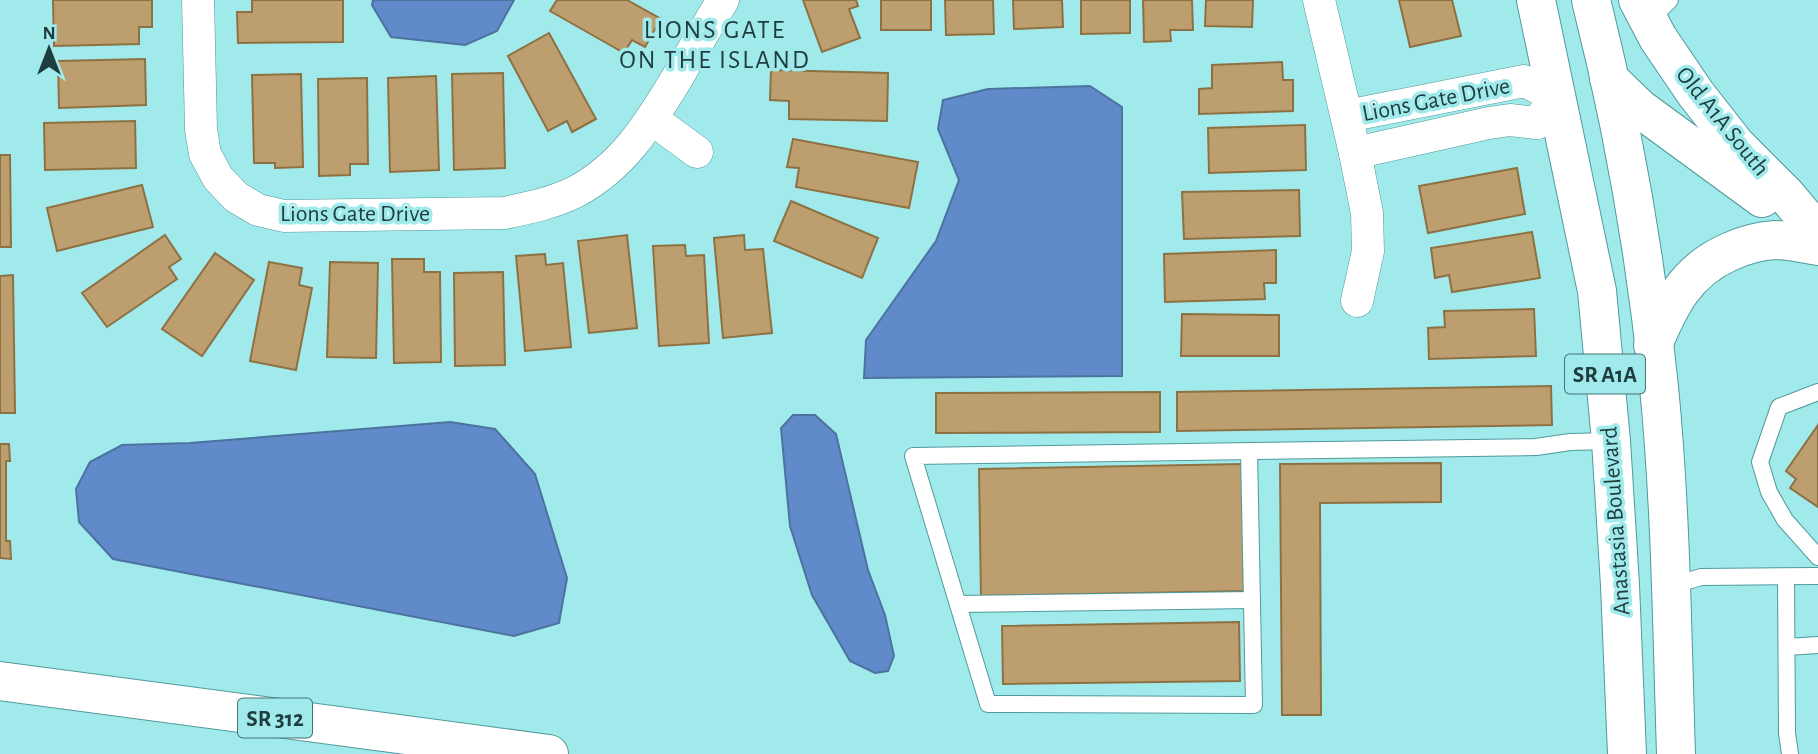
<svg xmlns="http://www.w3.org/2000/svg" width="1818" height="754" viewBox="0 0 1818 754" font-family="'Alegreya Sans',sans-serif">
<rect width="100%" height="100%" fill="#a0eaec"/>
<g fill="#608ac9" stroke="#4c739f" stroke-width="2">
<path d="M373,0H514L497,31L465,45L391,37L372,5Z"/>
<path d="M1090,86L1122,107V376L864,378L866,340L936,241L959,180L938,129L943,100L988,89Z"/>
<path d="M793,415H815L836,434L868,570L885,615L894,656L888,671L875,673L850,661L812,595L790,526L781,428Z"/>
<path d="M450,422L495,429L535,474L567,578L559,623L514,636L113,559L79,522L76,489L90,462L122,445L190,443Z"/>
</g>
<g fill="#bd9e6f" stroke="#8e7143" stroke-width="2">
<path d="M53,0H152V27H139V44L54,46Z"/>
<path d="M252,0H343V42L238,43L237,12H252Z"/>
<path d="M557,0H627L661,19L645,47L632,40L624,53L550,11Z"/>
<path d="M803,0H856L858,6L849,9L860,38L822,52Z"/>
<rect x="881" y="0" width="50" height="30"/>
<path d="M945,0H993L994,34L946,35Z"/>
<path d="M1013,0H1062L1063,27L1014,29Z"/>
<path d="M1081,0H1130V33L1081,34Z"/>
<path d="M1143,0H1192L1193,30H1170L1171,41L1144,42Z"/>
<path d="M1206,0H1253L1252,27L1205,26Z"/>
<path d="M1399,0H1452L1461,36L1410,47Z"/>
<path d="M549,33L596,119L572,132L567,121L548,131L508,56Z"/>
<path d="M145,59L146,105L59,108L58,61Z"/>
<path d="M1282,62L1283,80H1293V111L1199,114V89L1212,88V65Z"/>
<path d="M771,70L888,73L887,121L789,119V101L770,100Z"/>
<path d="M503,73L505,168L454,170L452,74Z"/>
<path d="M301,74L303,167L275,168V163H254L252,75Z"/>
<path d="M436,76L439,170L390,172L388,78Z"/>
<path d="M367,78L368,164H350V175L319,176L318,79Z"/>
<path d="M135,121L136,168L45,170L44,123Z"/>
<path d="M1305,125L1306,170L1209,173L1208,128Z"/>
<path d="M793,139L918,162L909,208L796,187L799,168L787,167Z"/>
<path d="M0,155H10L11,247H0Z"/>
<path d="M1517,168L1525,214L1428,233L1419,186Z"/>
<path d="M142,185L153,227L57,251L47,208Z"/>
<path d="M1299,190L1300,236L1184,239L1182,192Z"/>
<path d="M791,201L878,238L862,278L774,241Z"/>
<path d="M1532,232L1540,278L1452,292L1449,275L1435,278L1431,248Z"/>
<path d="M165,235L181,259L169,267L177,279L107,327L82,293Z"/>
<path d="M627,235L637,328L589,333L578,241Z"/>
<path d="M744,235L745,250L763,249L772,333L723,338L714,238Z"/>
<path d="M685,245L686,256L704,255L709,343L659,346L653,246Z"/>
<path d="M1276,250V283H1264L1265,299L1165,302L1164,254Z"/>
<path d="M215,253L254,280L202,356L162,329Z"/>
<path d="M545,254L546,265L563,263L571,347L525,351L516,256Z"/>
<path d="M392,259H424V272H440L441,362L394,363Z"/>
<path d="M269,262L302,268L299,285L312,288L296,370L250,361Z"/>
<path d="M330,262L378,263L376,358L327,357Z"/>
<path d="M503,272L505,365L455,366L454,273Z"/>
<path d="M13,275L15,413H0V276Z"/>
<path d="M1534,309L1536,356L1429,359L1428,328L1445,327L1444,311Z"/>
<path d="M1182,314L1279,315V356H1181Z"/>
<path d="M1551,386L1552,425L1177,431V392Z"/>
<path d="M1160,392V432L936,433V393Z"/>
<path d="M1818,425V507L1790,488L1796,479L1786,471Z"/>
<path d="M0,444H9L10,461H6V541H10L11,559L0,558Z"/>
<path d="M1441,463V502L1320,503L1321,715H1282L1280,464Z"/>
<path d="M1242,464L1244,591L981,596L979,469Z"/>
<path d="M1239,622L1240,681L1003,684L1002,626Z"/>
</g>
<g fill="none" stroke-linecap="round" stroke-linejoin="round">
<defs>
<g id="service">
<path d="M1649,21L1670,0"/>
<path d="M1818,392L1779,407L1760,462L1769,492L1785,520L1818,557"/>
<path d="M1249,451L1254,705L988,704L913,456L1536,447L1570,442L1611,441"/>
<path d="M1786,577L1787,733L1790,754"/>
<path d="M1671,586L1701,577L1818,576"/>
<path d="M958,604L1252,600"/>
<path d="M1787,647L1818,645"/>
</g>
<g id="minor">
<path d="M198,0L201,129L205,154L218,178L236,197L258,210L284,216L504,213C528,208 553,203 575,192C623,167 650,123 677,78C692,52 707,26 723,0"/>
<path d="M1319,0L1355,153L1367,213L1368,251L1357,301"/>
<path d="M1347,116L1524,81L1556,96L1537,123L1510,120L1489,123L1355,153"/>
<path d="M652,119L697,152"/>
</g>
<g id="secondary">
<path d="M1638,0L1658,38L1696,94L1736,145L1786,195L1818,233"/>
<path d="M1609,79L1639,108L1762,198"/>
<path d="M1653,345C1670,304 1686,271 1729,252C1744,245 1759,241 1775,240C1789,240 1804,244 1818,246"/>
</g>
<g id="primary">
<path d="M1536,0L1597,291L1611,441L1620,585L1627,754"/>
<path d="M1591,0C1623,127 1646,257 1659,387C1671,509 1672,632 1676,754"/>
<path d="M0,681L549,754"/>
</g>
</defs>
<use href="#service" stroke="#51999c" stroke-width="18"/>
<use href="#minor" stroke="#51999c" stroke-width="33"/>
<use href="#secondary" stroke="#51999c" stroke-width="40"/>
<use href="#primary" stroke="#51999c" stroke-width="40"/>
<use href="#service" stroke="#fff" stroke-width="16"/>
<use href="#minor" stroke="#fff" stroke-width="32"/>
<use href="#secondary" stroke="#fff" stroke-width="38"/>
<use href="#primary" stroke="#fff" stroke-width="38"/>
</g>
<g text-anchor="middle" stroke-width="7" stroke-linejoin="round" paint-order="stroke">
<g fill="#a0eaec" stroke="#467172" stroke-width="2">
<rect x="1565" y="354.5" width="80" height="39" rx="5"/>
<rect x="238" y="698.5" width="74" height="39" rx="5"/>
</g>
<g font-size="23" font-weight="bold" fill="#1f3d3e">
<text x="1605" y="382">SR A1A</text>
<text x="275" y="726">SR 312</text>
</g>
<g font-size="24" fill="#1f3d3e" stroke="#a0eaec">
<text transform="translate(1436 99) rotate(-11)" y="8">Lions Gate Drive</text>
<text transform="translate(1723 121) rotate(51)" y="8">Old A1A South</text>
<text x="355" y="221">Lions Gate Drive</text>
<text transform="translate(1615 521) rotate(-94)" y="8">Anastasia Boulevard</text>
</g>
<g font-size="26" letter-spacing="2" fill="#1f3d3e" stroke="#a0eaec">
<text x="715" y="38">LIONS GATE<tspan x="715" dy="30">ON THE ISLAND</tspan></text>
</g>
</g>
<g transform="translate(49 49)" stroke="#a0eaec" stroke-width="5" paint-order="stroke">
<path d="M0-5L12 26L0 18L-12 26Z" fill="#1f3d3e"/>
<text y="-10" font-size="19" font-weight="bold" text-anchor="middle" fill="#1f3d3e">N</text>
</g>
</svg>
